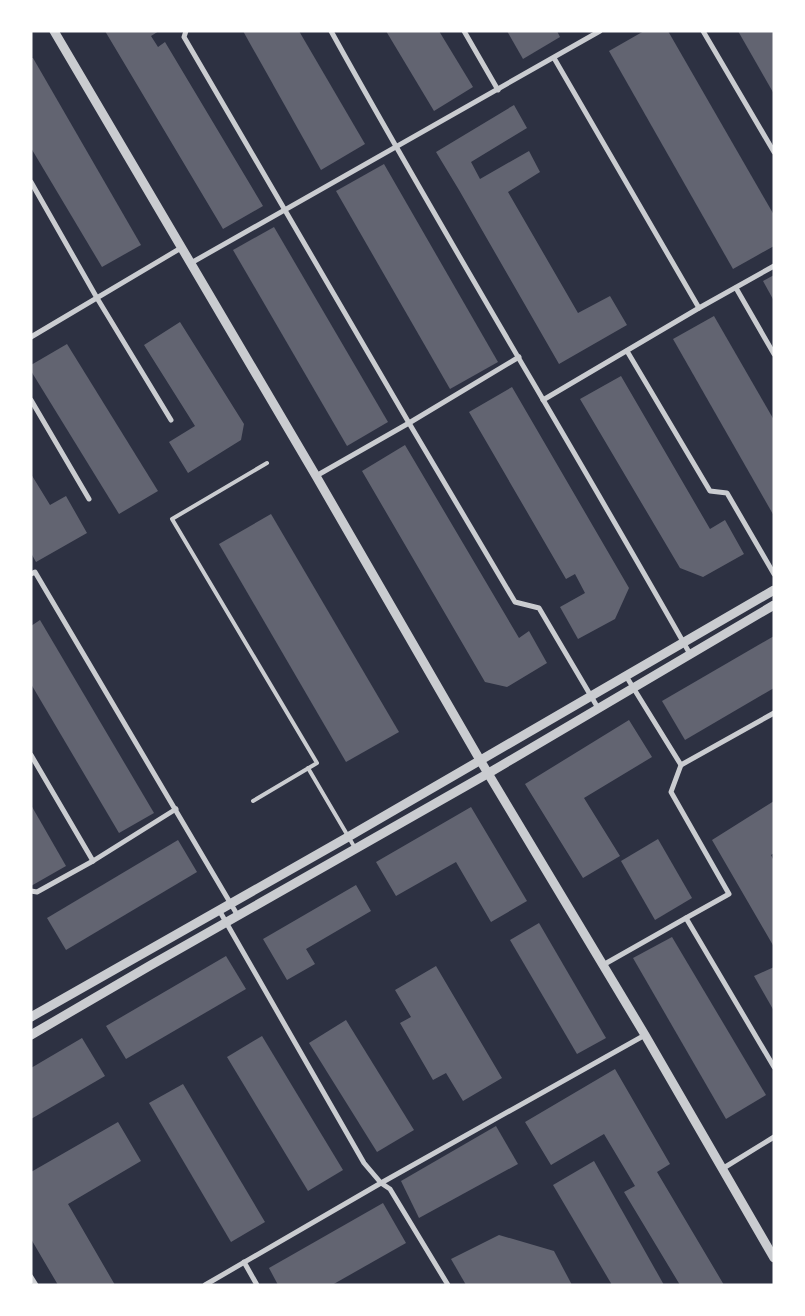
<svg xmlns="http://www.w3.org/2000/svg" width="805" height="1316" viewBox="0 0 805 1316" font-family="'Open Sans',sans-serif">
<rect width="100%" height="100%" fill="#2d3142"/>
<g fill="#626471">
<path d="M105,31H159L151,36L158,47L165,42L263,206L223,229Z"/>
<path d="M243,31H299L365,144L321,170Z"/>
<path d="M386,31H439L473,87L434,111Z"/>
<path d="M507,31H557L560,37L523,59Z"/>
<path d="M644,31H668L774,215V246L733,269L609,51Z"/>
<path d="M738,31H774V94Z"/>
<path d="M31,58H33L141,245L102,267L31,148Z"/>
<path d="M514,105L527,128L471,162L480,179L529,151L540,172L508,192L578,313L610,296L627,325L559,364L459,190L436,152Z"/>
<path d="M384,164L498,362L450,389L336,191Z"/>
<path d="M274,227L388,422L347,446L233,250Z"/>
<path d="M774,275V301L763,281Z"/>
<path d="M714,316L774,420V516L673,339Z"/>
<path d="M180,322L244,424L241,440L188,473L169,442L195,426L144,345Z"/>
<path d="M67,344L158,491L119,514L31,371V365Z"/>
<path d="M621,376L710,529L725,520L744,554L703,577L680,568L580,399Z"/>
<path d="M512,387L629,588L615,619L578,639L560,607L585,593L575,574L566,579L469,412Z"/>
<path d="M405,445L519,638L529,631L547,663L507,687L485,682L362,471Z"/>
<path d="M31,474L50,505L66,496L87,533L36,562L31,553Z"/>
<path d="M271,514L399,732L346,762L219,544Z"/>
<path d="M40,620L154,813L119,833L31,684V626Z"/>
<path d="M774,636V688L685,740L662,701Z"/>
<path d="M629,720L652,757L584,798L620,856L583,878L525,784Z"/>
<path d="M774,801V853L771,855L774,861V947L712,840Z"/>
<path d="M31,805L66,866L31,886Z"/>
<path d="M471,807L527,901L491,922L456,862L396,896L376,862Z"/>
<path d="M658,839L692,898L655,920L621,861Z"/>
<path d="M178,840L197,872L66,950L47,918Z"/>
<path d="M356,885L371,911L306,949L315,964L287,980L263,939Z"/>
<path d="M539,923L606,1038L577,1054L510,940Z"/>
<path d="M672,937L766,1095L726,1119L633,958Z"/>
<path d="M226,956L246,989L126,1059L106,1026Z"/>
<path d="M436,966L502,1078L463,1101L446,1073L433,1080L400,1023L411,1017L395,990Z"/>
<path d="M774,967V1011L754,976Z"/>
<path d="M346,1020L414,1130L377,1152L309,1043Z"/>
<path d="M262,1036L343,1170L308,1191L227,1057Z"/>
<path d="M82,1038L105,1076L31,1119V1068Z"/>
<path d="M615,1069L670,1164L657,1172L724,1285H680L624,1192L635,1186L604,1134L551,1165L525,1122Z"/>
<path d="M183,1084L265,1222L231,1242L149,1103Z"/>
<path d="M118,1122L141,1161L68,1204L115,1285H58L31,1239V1172Z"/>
<path d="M496,1126L518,1164L419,1218L401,1181Z"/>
<path d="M594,1161L664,1285H612L553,1185Z"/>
<path d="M383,1203L406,1243L332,1285H278L269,1268Z"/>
<path d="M499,1235L554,1251L572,1285H466L451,1259Z"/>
</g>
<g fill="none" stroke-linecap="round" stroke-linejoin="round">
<g stroke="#caccd0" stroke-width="4">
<path d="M308,768L355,848"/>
<path d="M253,801L317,763L172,519L267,463"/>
</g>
<g stroke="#caccd0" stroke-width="5">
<path d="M186,31L184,37L409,423L515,602L539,608L598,708"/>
<path d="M331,31C447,241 572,445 690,654"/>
<path d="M464,31L498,90"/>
<path d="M703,31L774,152"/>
<path d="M554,58L699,308"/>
<path d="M31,182L97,298L171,420"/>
<path d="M191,263L600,31"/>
<path d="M736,288L774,354"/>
<path d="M31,337L181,248"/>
<path d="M627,351L710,491L727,493L774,574"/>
<path d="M31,400L89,499"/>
<path d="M543,400L699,308L774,266"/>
<path d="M316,476L409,423L519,357"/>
<path d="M31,574L35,572L238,916"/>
<path d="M626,676L681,765"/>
<path d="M774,713L681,765L671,792L729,894L686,918L774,1067"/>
<path d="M31,755L93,861"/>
<path d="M31,891L37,892L93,861L176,809"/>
<path d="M219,910L364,1163L381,1183L390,1189L448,1285"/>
<path d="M603,965L686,918"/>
<path d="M722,1169L774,1137"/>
<path d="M244,1262L257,1285"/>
<path d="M31,1277L36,1285"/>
<path d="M205,1285L381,1183L645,1035"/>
</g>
<g stroke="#caccd0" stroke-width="9">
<path d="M54,31L316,476L480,760L645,1035L774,1258"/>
<path d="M31,1017L348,837L774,590"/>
<path d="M31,1035L151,965L487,774L774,605"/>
</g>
</g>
<rect width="805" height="1316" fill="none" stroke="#ffffff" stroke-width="65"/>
</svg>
